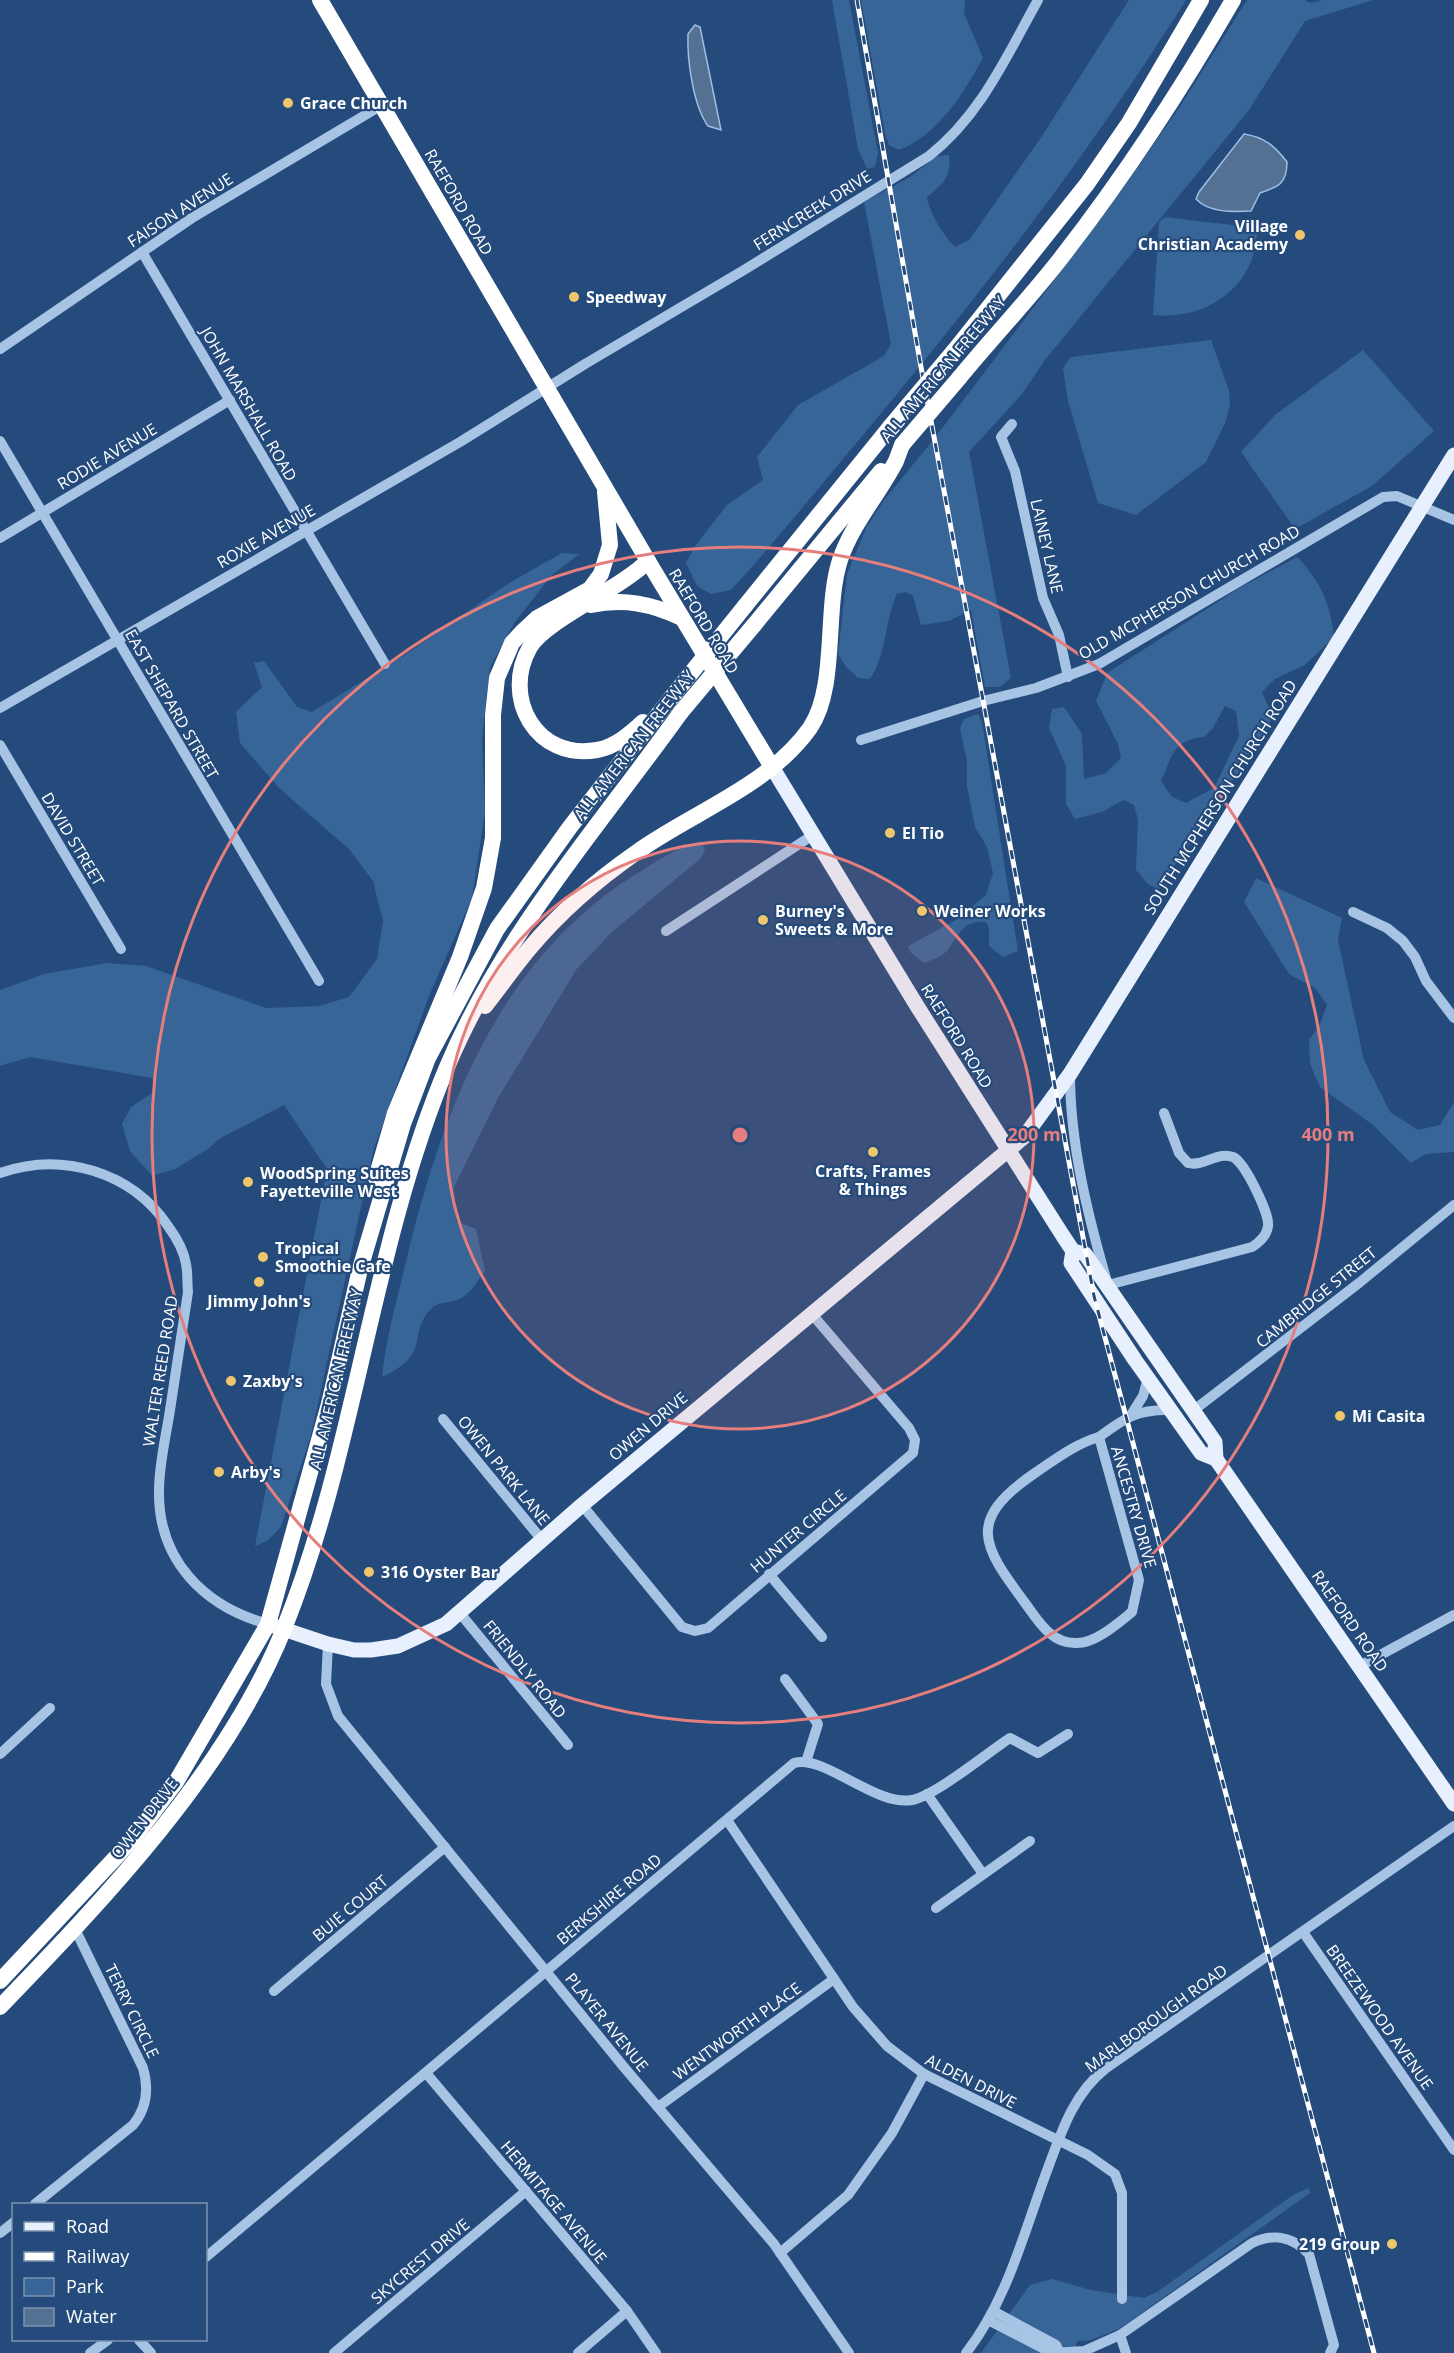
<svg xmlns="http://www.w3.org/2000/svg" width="1454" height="2353" viewBox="0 0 1454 2353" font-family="'Open Sans',sans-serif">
<rect width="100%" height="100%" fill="#244b7b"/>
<g fill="#376598" fill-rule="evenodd">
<path d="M832,0H849L878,153L875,167L867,169L858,149Z"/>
<path d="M861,0H965L964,13L983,58C963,94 939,134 899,150L889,145L885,133Z"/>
<path d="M1129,0H1186C1088,156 976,300 858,441C816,491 775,542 731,590L711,594L697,586L686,563L695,546L727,505L763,480L757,457L798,405L884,356L891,344L864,202L910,177L937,156L949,155C951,178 944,183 927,197C928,210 945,238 955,247L969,240L1040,139Z"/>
<path d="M1247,0H1305L1310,3L1322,0H1373L1305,21L1249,110L1045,360L1022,394L969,452L1011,678L1000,687H985L971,610L949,621L921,625L913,596L906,592L897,594C884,622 887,654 870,679L858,678L846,667L838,654L847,574L866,528L884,500L934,439L1117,197L1181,105Z"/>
<path d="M1165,217L1257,228C1258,285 1207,321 1153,315L1159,222Z"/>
<path d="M1211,340L1229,391L1230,404L1226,421L1206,462L1136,515L1098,503L1068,401L1063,368L1071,357Z"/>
<path d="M1363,350L1434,431L1372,486L1295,529L1241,452L1275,415Z"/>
<path d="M562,553L579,554L551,576L515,622L490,667L482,738L485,812L472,898L429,996L374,1148L311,1435L281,1527L267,1541L255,1546L327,1169L284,1105L219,1139L208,1149L175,1169L152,1176L130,1151L122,1124L131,1107L155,1091L152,1078L30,1057L0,1066V990L44,974L107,963L146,966L266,1008L319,1006L349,997L377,959L383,921L373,881L349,849L279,788L240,743L236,712L262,687L254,663L264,661L297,707L312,712L403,656L506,585Z"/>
<path d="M1297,557C1320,580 1331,605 1334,637L1305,665L1275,679L1262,692L1271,712L1270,726L1158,890L1147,883L1136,870L1138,820L1134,805L1124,800L1102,812L1075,819L1066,804V766L1049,728L1052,709L1064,707L1082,734L1084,779L1106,773L1121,758L1118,744L1096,701L1107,673L1241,587ZM1225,706L1236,711L1239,736L1214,788L1186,803L1172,797L1161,781C1173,755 1172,740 1204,737L1213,728Z"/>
<path d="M978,714L982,722L1018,951L1003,957L989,946V928L986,922C962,919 959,936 946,952C941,957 931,960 924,963L910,952L908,946L956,920L986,895L993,873L987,847L975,827L967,786V762L960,728L964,719Z"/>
<path d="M701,841L705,850L700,859L612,932L576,970L498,1098L454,1187L456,1221L476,1229L485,1270C478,1281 470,1295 457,1300C449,1303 437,1302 431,1309C406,1335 434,1353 382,1377C386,1339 396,1303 405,1266C440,1116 497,962 633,876C656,862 675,848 701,841Z"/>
<path d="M1256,878L1342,918L1338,940L1364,1060L1390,1112L1418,1130L1440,1125L1454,1102V1152L1426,1154L1411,1163L1373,1125L1320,1087L1310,1064L1309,1040L1320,1024L1327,1005L1315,988L1289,974L1244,902Z"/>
<path d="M1309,2188L1310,2193L1119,2329L1091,2340L1077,2341L1075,2353H981L1030,2285L1052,2279L1091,2290L1144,2298L1157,2292L1293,2195Z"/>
</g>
<g fill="#547194" stroke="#9bbfe5" stroke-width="1.5">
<path d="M695,25L700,27L721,130L708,126C693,105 687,60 688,34Z"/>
<path d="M1244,134C1264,137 1275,146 1287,162C1287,184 1278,187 1260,193L1251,211C1234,212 1209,213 1196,199L1199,192Z"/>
</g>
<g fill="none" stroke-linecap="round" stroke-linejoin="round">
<g stroke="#a7c4e5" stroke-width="10">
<path d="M142,252L385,664"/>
<path d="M0,349L192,218L382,105"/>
<path d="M1012,424L1001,437L1015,471L1043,598L1059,635L1068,677"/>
<path d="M0,441L319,981"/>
<path d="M0,538L230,400"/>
<path d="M0,708L460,442L585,364L744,270L929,156C981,115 1006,57 1038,0"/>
<path d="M861,740L983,701L1036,688L1099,664L1383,497L1397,496L1454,520"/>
<path d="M0,745L121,949"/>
<path d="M1353,912L1387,928L1403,941L1415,957L1426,981L1454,1018"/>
<path d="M666,931L813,835"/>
<path d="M1070,1074C1070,1144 1088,1217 1108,1285L1252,1247C1260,1242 1267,1236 1268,1226C1270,1214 1244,1161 1233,1157C1217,1151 1204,1167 1188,1163L1179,1153L1164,1113"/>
<path d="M0,1173C62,1151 132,1172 168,1226C176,1237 184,1251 186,1264C188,1273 187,1283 188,1292C182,1331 176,1370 170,1410C166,1436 159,1464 159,1491C158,1561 205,1607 268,1624"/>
<path d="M1194,1410L1359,1283L1454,1205"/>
<path d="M1131,1415L1143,1396L1148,1378"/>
<path d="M443,1419L542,1540"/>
<path d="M1099,1437L1139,1580L1132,1612C1118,1623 1096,1643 1077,1643C1053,1644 1040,1624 1028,1607C984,1547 963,1522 1035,1473C1056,1459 1075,1444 1099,1437Z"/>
<path d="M1099,1437C1125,1418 1137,1409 1171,1410"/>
<path d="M582,1505L682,1627L695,1631L708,1628L913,1453L915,1440L909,1428L811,1313"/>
<path d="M769,1574L822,1637"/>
<path d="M459,1612L568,1745"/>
<path d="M328,1644L326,1684L338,1716L623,2066L774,2244L849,2353"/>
<path d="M1360,1666L1454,1615"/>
<path d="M785,1679L818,1724L806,1762"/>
<path d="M0,1754L50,1708"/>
<path d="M927,1794L983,1874"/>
<path d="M727,1820L853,2007L887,2046L924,2074L1088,2155L1115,2174L1122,2193V2299"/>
<path d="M936,1908L1030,1841"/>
<path d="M1303,1932L1454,2150"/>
<path d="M274,1991L445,1847"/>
<path d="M426,2073L627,2311L656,2353"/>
<path d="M658,2107L834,1979"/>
<path d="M35,2204L133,2125C147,2108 149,2089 143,2068L75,1929"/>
<path d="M0,2233L14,2222"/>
<path d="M780,2253L848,2195L892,2133L924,2074"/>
<path d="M206,2257L794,1763C824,1754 876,1807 912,1800C935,1796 987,1753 1010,1738L1038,1753L1068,1734"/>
<path d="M993,2311L1056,2345L1059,2351"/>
<path d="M988,2320L1052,2353L1084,2351L1120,2335"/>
<path d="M139,2340L151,2353"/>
<path d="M90,2353L108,2340"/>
<path d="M334,2353L526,2191"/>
<path d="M578,2353L627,2311"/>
<path d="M966,2353C1006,2302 1023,2236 1045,2176C1060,2137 1071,2096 1105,2069L1454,1826"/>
<path d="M1126,2353L1120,2335L1252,2243C1274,2233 1292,2236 1309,2254L1334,2345L1330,2353"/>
</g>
<g stroke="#e7f0fc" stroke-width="15">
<path d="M772,767L917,1006L1063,1236L1073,1251L1085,1254L1215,1442L1216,1459L1454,1804"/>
<path d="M1073,1251L1071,1263L1135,1360L1201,1453L1216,1459"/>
<path d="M274,1626L328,1644L354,1650H371L398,1646L446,1624L582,1505L1024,1137L1070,1074L1454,455"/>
</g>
<g stroke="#fff" stroke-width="16">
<path d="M320,0L648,561L772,767"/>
<path d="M954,351L1087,184L1129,123L1201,0"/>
<path d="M960,377C993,337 1029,299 1061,258C1124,177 1181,90 1233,0"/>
<path d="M591,605C624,598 652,604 682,618"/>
<path d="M745,606L890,427"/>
<path d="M754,625L881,471"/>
<path d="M643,722C630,734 615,747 597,750C536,761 501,697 530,647C545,621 620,589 648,561"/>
<path d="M485,1006C500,987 514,967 529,949C560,912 598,879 637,852C693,812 769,786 810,728C838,687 824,609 840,560C852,524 879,494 896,461L902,445"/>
<path d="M376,1178L395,1113L460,957L484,888L493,838V715L497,678L512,643L523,631L537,618L590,589L601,574L610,545L605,492"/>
<path d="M0,1981L133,1839L176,1782L268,1624L329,1404L360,1269L403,1124L428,1058L497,929L570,827L671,698"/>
<path d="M0,2007C105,1898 229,1769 285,1626C357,1446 371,1248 447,1067C503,934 598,828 681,712"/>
</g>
<defs>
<path id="rail" d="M857,0L921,367L1094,1296L1374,2353"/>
</defs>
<use href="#rail" stroke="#fff" stroke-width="5"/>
<use href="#rail" stroke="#244b7b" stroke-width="3" stroke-dasharray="9" stroke-linecap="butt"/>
<g stroke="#fff" stroke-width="16">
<path d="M890,427L954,351"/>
<path d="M902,445L960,377"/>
<path d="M671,698L745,606"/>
<path d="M681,712L754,625"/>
</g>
</g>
<circle cx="740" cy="1135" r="294" fill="#e67e7e" fill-opacity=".12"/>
<g fill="none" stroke="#e67e7e" stroke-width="3">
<circle cx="740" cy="1135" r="294"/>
<circle cx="740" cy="1135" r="588"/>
</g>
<g fill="#efc66b" stroke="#244b7b" stroke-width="2">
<circle cx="288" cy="103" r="6"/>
<circle cx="1300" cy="235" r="6"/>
<circle cx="574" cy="297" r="6"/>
<circle cx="890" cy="833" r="6"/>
<circle cx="922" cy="911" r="6"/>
<circle cx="763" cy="920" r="6"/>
<circle cx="873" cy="1152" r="6"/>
<circle cx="248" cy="1182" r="6"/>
<circle cx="263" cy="1257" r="6"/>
<circle cx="259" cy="1282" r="6"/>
<circle cx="231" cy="1381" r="6"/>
<circle cx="1340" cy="1416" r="6"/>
<circle cx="219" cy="1472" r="6"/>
<circle cx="369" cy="1572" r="6"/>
<circle cx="1392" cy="2244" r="6"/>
</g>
<g text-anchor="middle" stroke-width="4.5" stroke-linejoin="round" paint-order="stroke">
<g font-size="16" font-weight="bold" fill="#fff" stroke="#244b7b" text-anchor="start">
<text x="300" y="109">Grace Church</text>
<text x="1288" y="232" text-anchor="end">Village<tspan x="1288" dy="18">Christian Academy</tspan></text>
<text x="586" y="303">Speedway</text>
<text x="902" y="839">El Tio</text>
<text x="775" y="917">Burney's<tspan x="775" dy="18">Sweets &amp; More</tspan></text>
<text x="934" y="917">Weiner Works</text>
<text x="873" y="1177" text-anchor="middle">Crafts, Frames<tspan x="873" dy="18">&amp; Things</tspan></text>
<text x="260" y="1179">WoodSpring Suites<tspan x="260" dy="18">Fayetteville West</tspan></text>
<text x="275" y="1254">Tropical<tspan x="275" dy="18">Smoothie Cafe</tspan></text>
<text x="259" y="1307" text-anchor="middle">Jimmy John's</text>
<text x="243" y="1387">Zaxby's</text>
<text x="1352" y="1422">Mi Casita</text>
<text x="231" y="1478">Arby's</text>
<text x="381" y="1578">316 Oyster Bar</text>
<text x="1380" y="2250" text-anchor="end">219 Group</text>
</g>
<g font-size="16" fill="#fff" stroke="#244b7b">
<text transform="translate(459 202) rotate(60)" y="6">RAEFORD ROAD</text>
<text transform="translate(180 210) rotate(-33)" y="6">FAISON AVENUE</text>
<text transform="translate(812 210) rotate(-32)" y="6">FERNCREEK DRIVE</text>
<text transform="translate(943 369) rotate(-50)" y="6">ALL AMERICAN FREEWAY</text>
<text transform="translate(249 404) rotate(60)" y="6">JOHN MARSHALL ROAD</text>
<text transform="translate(107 456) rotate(-31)" y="6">RODIE AVENUE</text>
<text transform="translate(266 536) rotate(-30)" y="6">ROXIE AVENUE</text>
<text transform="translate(1047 546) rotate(77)" y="6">LAINEY LANE</text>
<text transform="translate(1189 592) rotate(-30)" y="6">OLD MCPHERSON CHURCH ROAD</text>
<text transform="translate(704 621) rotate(59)" y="6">RAEFORD ROAD</text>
<text transform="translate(172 704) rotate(60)" y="6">EAST SHEPARD STREET</text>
<text transform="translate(634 745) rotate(-52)" y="6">ALL AMERICAN FREEWAY</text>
<text transform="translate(1220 797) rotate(-58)" y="6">SOUTH MCPHERSON CHURCH ROAD</text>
<text transform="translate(73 839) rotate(59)" y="6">DAVID STREET</text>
<text transform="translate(957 1036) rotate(58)" y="6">RAEFORD ROAD</text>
<text transform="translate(1316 1297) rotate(-39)" y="6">CAMBRIDGE STREET</text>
<text transform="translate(160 1371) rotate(-81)" y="6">WALTER REED ROAD</text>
<text transform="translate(336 1379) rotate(-77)" y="6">ALL AMERICAN FREEWAY</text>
<text transform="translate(648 1426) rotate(-40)" y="6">OWEN DRIVE</text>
<text transform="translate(504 1470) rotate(51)" y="6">OWEN PARK LANE</text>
<text transform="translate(1134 1507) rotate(74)" y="6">ANCESTRY DRIVE</text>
<text transform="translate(798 1531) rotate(-40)" y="6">HUNTER CIRCLE</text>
<text transform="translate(1350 1621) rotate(55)" y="6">RAEFORD ROAD</text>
<text transform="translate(525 1669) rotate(51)" y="6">FRIENDLY ROAD</text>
<text transform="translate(144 1818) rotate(-52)" y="6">OWEN DRIVE</text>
<text transform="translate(609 1899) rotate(-40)" y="6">BERKSHIRE ROAD</text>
<text transform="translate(350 1908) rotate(-40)" y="6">BUIE COURT</text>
<text transform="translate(132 2011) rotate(64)" y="6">TERRY CIRCLE</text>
<text transform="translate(1380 2017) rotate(55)" y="6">BREEZEWOOD AVENUE</text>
<text transform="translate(1156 2018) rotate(-36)" y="6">MARLBOROUGH ROAD</text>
<text transform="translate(607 2022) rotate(51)" y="6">PLAYER AVENUE</text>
<text transform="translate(737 2031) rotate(-36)" y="6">WENTWORTH PLACE</text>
<text transform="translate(971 2081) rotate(27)" y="6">ALDEN DRIVE</text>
<text transform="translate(554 2202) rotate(50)" y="6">HERMITAGE AVENUE</text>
<text transform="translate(420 2261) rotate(-40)" y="6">SKYCREST DRIVE</text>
</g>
</g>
<circle cx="740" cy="1135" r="9" fill="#e67e7e" stroke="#244b7b" stroke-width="3"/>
<g font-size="18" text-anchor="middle" font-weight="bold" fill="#e67e7e" stroke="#244b7b" stroke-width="4.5" stroke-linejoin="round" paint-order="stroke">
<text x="1034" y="1141">200 m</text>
<text x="1328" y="1141">400 m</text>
</g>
<rect x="12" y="2203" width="195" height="138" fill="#244b7b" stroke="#7c93b0" stroke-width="1.5"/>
<rect x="24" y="2222" width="30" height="9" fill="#e7f0fc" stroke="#7c93b0" stroke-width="1.5"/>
<text x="66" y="2233" font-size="18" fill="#ffffff">Road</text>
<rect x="24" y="2252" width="30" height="9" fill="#ffffff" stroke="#7c93b0" stroke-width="1.5"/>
<text x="66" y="2263" font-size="18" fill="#ffffff">Railway</text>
<rect x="24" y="2278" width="30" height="18" fill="#376598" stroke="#7c93b0" stroke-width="1.5"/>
<text x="66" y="2293" font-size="18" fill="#ffffff">Park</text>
<rect x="24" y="2308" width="30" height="18" fill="#547194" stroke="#7c93b0" stroke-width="1.5"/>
<text x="66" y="2323" font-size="18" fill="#ffffff">Water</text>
</svg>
